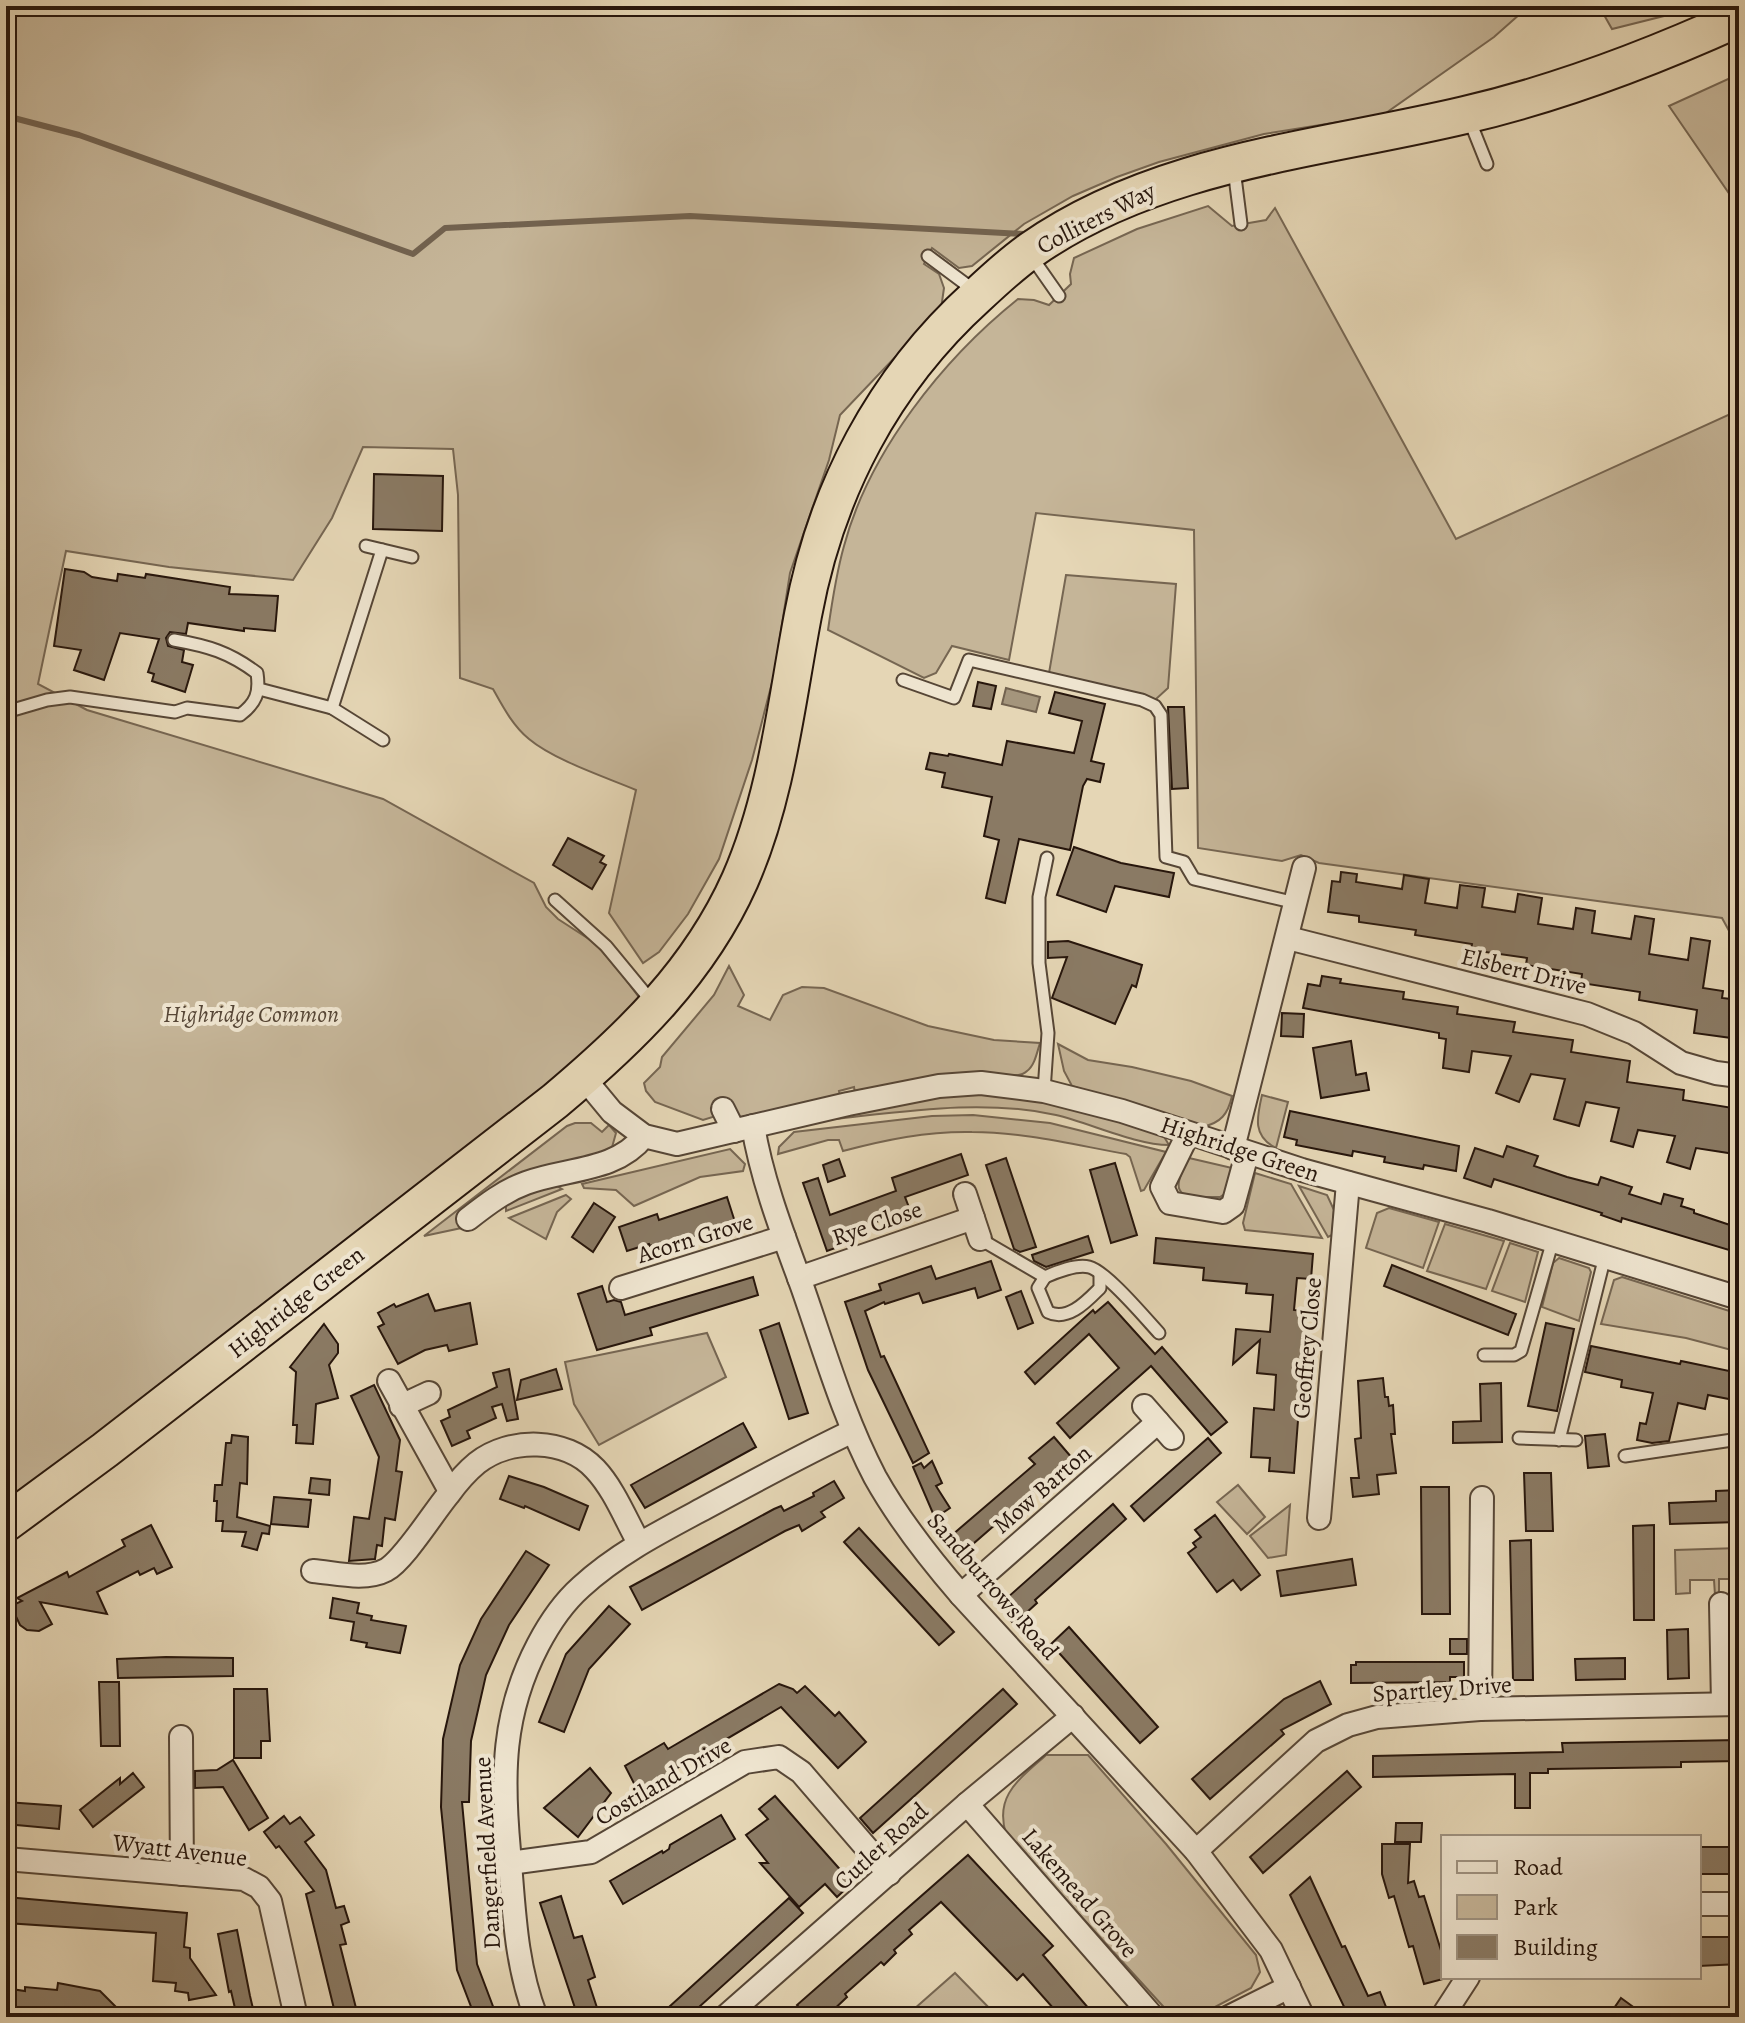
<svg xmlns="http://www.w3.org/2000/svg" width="1745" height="2023" viewBox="0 0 1745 2023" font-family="Alegreya,serif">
<rect width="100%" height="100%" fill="#e5d6b5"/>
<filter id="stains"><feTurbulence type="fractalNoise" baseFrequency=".0025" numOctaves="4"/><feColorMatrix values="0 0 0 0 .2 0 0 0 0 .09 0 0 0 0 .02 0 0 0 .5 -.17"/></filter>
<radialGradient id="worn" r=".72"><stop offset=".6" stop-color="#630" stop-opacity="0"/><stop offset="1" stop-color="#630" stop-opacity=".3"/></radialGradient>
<g fill="#c5b598" stroke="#766652" stroke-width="2">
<path d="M6,6H1529L1494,37L1383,115L1264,134L1159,162L1117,177L1073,196L1024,224L972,266L959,268L932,248L924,264L939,274L944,288L941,309L840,415L829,460L790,573L774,675L752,760L719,859L688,914L659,952L643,963L609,913L636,790C605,777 554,760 529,739C513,726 503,707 493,689L460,678L458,495L453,449L363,447L332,518L293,580L169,567L66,551L38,684L87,710L383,799L534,883L546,907L558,919L595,943L621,973L638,996L639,1009L581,1062L49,1477L8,1496Z"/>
<path d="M1599,6H1692L1680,12L1612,29Z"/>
<path d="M1739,74V208L1669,106Z"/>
<path d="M1208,206L1232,226L1266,220L1275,208L1456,539L1739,410V949L1722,918L1319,863L1301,855L1282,861L1198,848L1194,530L1036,513L1009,660L952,646L936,673L924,678L828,630C832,602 836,574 844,546C869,452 943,359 1018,299L1034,300L1049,305L1071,284L1070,274L1074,258L1137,229Z"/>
<path d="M1066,575L1176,584L1168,688L1155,700L1049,673Z"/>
<path d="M729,966L744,995L738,1006L770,1020L783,995L802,987L824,988L928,1026L994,1040L1040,1043C1037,1052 1035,1065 1027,1071C1018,1080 996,1073 985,1073C940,1075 899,1083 855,1093L854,1087L839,1091L840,1096L741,1117L719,1115L703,1120L655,1102L646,1091L644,1083L660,1067L662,1057L714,995Z"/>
<path d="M1058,1044L1088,1060L1132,1067L1191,1081L1232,1096C1228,1114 1221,1123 1202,1127L1072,1086L1064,1071Z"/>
<path d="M982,1092L1062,1104L1163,1135L1169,1145C1136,1145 1090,1123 1056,1115C984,1099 908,1111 835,1119L830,1118L943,1095Z"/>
<path d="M1262,1095L1288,1102L1276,1148C1252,1136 1257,1117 1262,1095Z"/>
<path d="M973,1115L1050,1123L1166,1152L1144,1190L1141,1191L1130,1157L1126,1154C1075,1145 1023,1132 972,1132C927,1131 885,1140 843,1151L839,1140H828L778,1154L779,1147L794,1132L932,1116Z"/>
<path d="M575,1123H591L602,1132L609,1125L616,1133L611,1151L531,1174L466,1227L424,1236L567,1126Z"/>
<path d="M730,1149L745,1164L743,1171L700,1177L634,1206L616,1190L584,1188L582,1184Z"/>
<path d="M1189,1158L1232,1168L1226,1193L1220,1197C1181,1197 1167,1198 1189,1158Z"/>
<path d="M1255,1173L1291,1184L1322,1238L1245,1230L1243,1223Z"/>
<path d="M555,1185L562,1189L506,1211V1200Z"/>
<path d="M1299,1186L1327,1195L1334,1210L1332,1235L1328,1237Z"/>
<path d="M566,1195L571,1199L557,1212L546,1239L509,1218Z"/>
<path d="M1389,1208L1439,1222L1423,1268L1366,1248L1377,1213Z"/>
<path d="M1445,1224L1504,1241L1486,1289L1427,1271Z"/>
<path d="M1510,1243L1538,1252L1525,1302L1492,1291Z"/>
<path d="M1559,1258L1589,1268L1591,1272L1579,1321L1542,1307L1553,1263Z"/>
<path d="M1622,1277L1739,1314V1352L1686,1338L1601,1324L1614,1280Z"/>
<path d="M707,1333L726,1377L599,1445L574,1404L565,1362Z"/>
<path d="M1238,1485L1265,1517L1247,1534L1217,1502Z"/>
<path d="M1290,1505L1286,1555L1268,1558L1250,1536Z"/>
<path d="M1739,1548V1579H1719V1595H1715L1714,1580H1690V1593L1676,1594L1675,1550Z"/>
<path d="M1046,1755H1088L1166,1844L1256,1955L1260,1972L1251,1988L1200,2015L1181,2017L1171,2015L1006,1834C994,1795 1020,1779 1046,1755Z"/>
<path d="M955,1973L998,2017H905Z"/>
</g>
<path fill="#a4957c" stroke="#72624f" stroke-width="2" d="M1006,688L1040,697L1036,712L1002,704Z"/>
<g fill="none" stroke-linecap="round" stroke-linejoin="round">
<path stroke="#72624f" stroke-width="6" d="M6,116L79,135L413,254L445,228L690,216L1024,234"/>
</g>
<g fill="#8a7a64" stroke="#27160c" stroke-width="2">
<path d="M374,474L443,476L442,531L373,529Z"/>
<path d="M65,569L84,572L92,577L117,581L118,574L145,578L146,574L230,587L229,594L278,596L275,631L244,628V631L188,623L186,634L170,632L166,638L168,646L184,650L182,662L193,665L185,692L152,681L154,674L148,672L159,639L120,633L104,680L74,670L81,650L54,646Z"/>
<path d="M978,682L996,686L991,709L973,706Z"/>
<path d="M1055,692L1105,704L1091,761L1104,764L1100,782L1087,779L1083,786L1070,850L1019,839L1005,903L986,898L999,840L984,836L992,797L942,787L945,773L926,769L930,753L948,756L949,754L1002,765L1007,741L1074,753L1082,721L1049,713Z"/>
<path d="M1168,707H1184L1188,788L1172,789Z"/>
<path d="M568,838L604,856L600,862L606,865L592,889L553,865Z"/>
<path d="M1074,847L1121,863L1174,873L1169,897L1115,886L1106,912L1057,895Z"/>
<path d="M1341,872L1357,874L1356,882L1402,889L1404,875L1429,879L1425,903L1457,908L1460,885L1485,888L1482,907L1515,912L1518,894L1542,898L1538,924L1573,929L1576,908L1595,911L1592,933L1631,939L1635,916L1654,919L1649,954L1688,960L1691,938L1710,941L1703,988L1723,991L1722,998L1739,1000V1039L1694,1033L1697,1010L1639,1000L1640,992L1581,983L1582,974L1526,965L1527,958L1471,950L1472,944L1415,935L1416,930L1359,922V916L1328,912L1332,881L1340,882Z"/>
<path d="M1068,941L1142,965L1136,987L1132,985L1115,1024L1052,998L1067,957L1048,958V942Z"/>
<path d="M1322,976L1341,979L1340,983L1404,992L1403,999L1458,1007L1457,1014L1515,1022L1513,1032L1573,1040L1571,1052L1630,1061L1627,1082L1684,1090L1683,1100L1739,1109L1735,1154L1696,1148L1690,1169L1667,1162L1675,1136L1638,1130L1633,1147L1611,1141L1619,1108L1586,1102L1579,1126L1554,1119L1565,1079L1531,1074L1519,1102L1496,1093L1511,1056L1472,1051L1469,1072L1443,1068L1446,1039L1439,1038V1033L1303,1008L1308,984L1320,986Z"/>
<path d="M1282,1013L1304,1014L1303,1037L1281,1036Z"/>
<path d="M1351,1041L1356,1075L1366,1073L1369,1090L1321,1098L1313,1048Z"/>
<path d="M1290,1111L1459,1146L1456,1171L1424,1165L1423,1169L1384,1162L1385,1157L1353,1151L1352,1156L1296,1145L1297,1140L1284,1137Z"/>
<path d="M1507,1146L1538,1156L1534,1166L1567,1177L1598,1185L1601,1177L1632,1187L1629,1194L1661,1204L1664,1194L1683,1199L1681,1206L1694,1210V1213L1739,1228V1253L1622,1218L1621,1222L1601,1215L1602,1213L1494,1179L1491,1187L1464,1178L1475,1148L1503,1157Z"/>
<path d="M961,1154L968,1175L905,1197L910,1210L837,1236L841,1246L827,1251L803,1183L818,1178L830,1215L896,1191L892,1178Z"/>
<path d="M1006,1158L1036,1247L1020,1252L1014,1249L986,1165Z"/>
<path d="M839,1159L845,1176L828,1182L823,1165Z"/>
<path d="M1115,1163L1137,1235L1111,1243L1090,1170Z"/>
<path d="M727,1197L735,1222L659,1248L658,1243L650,1246L649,1244L627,1251L619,1227L657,1214L659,1220Z"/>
<path d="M594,1203L615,1217L593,1252L572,1237Z"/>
<path d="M1088,1236L1093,1252L1046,1267L1034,1261L1032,1255Z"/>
<path d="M1156,1238L1313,1254L1311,1279L1297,1278L1294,1310L1302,1311V1315H1306L1294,1473L1269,1471L1270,1458L1251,1457L1254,1408L1274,1410L1276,1375L1257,1373L1260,1340L1233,1364L1236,1329L1270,1332L1273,1295L1246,1293L1247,1284L1203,1280L1204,1268L1154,1263Z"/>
<path d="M991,1261L1001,1290L978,1298L975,1288L923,1303L919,1293L885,1304L884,1302L865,1311L881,1357L884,1356L929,1453L913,1463L868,1370L845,1302L881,1290L879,1284L931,1266L936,1279Z"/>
<path d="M1392,1265L1516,1314L1508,1335L1384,1286Z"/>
<path d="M753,1277L758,1295L650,1328L652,1335L597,1350L578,1294L602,1286L607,1302L614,1300L621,1302L625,1315Z"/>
<path d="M1021,1291L1033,1323L1018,1329L1006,1297Z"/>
<path d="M428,1294L435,1311L470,1303L477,1344L449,1351L447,1345L425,1350L398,1364L378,1327L384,1324L378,1313L394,1304L396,1307Z"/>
<path d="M1108,1302L1155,1354L1162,1347L1227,1422L1211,1435L1151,1366L1070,1438L1057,1423L1119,1368L1089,1334L1035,1384L1025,1372L1093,1310L1095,1313Z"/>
<path d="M779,1323L808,1413L789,1419L760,1330Z"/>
<path d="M1546,1323L1574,1329L1557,1411L1528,1406Z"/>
<path d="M324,1324L338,1344V1353L329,1365L338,1398L316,1404L313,1444L296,1443L297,1425H293L296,1372L290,1367Z"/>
<path d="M1591,1346L1680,1364L1681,1361L1739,1373V1401L1708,1395L1705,1409L1678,1403L1669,1441L1652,1443L1637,1440L1640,1423L1646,1424L1653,1393L1621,1387L1622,1380L1585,1372Z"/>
<path d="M509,1369L518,1419L507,1421L502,1404L492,1407L496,1418L467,1431L470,1438L452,1446L441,1421L450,1417L448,1410L497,1387L493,1373Z"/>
<path d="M556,1369L562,1389L517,1400L521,1380Z"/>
<path d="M1383,1378L1385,1397H1388L1389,1406L1393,1405L1395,1434H1391L1396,1473L1377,1475L1379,1494L1353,1497L1351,1478H1359L1355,1439L1361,1438L1358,1381Z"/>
<path d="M1501,1383L1502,1442L1453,1443V1422L1481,1421L1480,1384Z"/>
<path d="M374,1385L400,1440L396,1471L402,1472L395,1520L385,1518L382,1546L377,1545L375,1559L349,1561L354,1517L369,1519L379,1457L351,1396Z"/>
<path d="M743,1423L756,1447L645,1508L631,1485Z"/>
<path d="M1605,1434L1609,1466L1588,1468L1585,1436Z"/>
<path d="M232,1435L248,1437L247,1484L240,1483L237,1517L270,1526L269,1534L262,1533L257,1550L242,1546L246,1532L222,1531L223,1521H216L217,1501H214L215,1485H222L226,1443H231Z"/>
<path d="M1054,1437L1072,1458L966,1550L952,1535L1035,1464L1029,1458Z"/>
<path d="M1208,1438L1221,1453L1144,1521L1131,1506Z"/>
<path d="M932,1461L942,1483L936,1486L950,1508L935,1518L913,1467L921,1463L924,1468Z"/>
<path d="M1524,1473H1551L1553,1531H1526Z"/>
<path d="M509,1476L544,1487L588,1506L579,1530L525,1506L524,1508L500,1499Z"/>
<path d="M311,1478L330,1480L329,1495L309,1493Z"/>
<path d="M834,1481L844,1498L821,1512L825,1517L802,1531L799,1525L785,1531L642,1610L630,1587L774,1509L781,1506L784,1511L814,1496L813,1493Z"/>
<path d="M1421,1487H1449L1450,1614H1422Z"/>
<path d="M1739,1490V1522L1670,1524L1669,1503L1716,1501V1491Z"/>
<path d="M274,1497L311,1500L308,1527L271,1524Z"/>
<path d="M1113,1504L1126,1519L1035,1600L1037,1603L1014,1624L998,1606Z"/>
<path d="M1215,1515L1260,1575L1241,1590L1233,1580L1217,1592L1188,1553L1196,1547L1193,1543L1201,1537L1195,1530Z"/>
<path d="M151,1525L172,1567L157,1574L154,1568L140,1575L138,1571L97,1592L107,1614L40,1602L52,1624L39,1631L27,1630L20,1625L11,1606L22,1601L17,1598L67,1572L69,1577L125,1546L122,1540Z"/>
<path d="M1654,1525V1620H1634L1633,1526Z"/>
<path d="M859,1528L954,1632L939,1645L844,1542Z"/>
<path d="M1531,1540L1533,1680H1513L1510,1541Z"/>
<path d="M526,1551L549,1565L509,1625L486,1675L471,1741L469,1802H462L477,1964L497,2017H475L457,1970L441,1807L443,1739L460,1665L481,1619Z"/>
<path d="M1352,1559L1356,1585L1281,1596L1277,1571Z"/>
<path d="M333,1598L359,1603L357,1613L372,1616L371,1620L406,1626L400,1653L366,1647L367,1643L351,1640L354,1622L330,1618Z"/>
<path d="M609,1606L630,1624L589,1669L564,1732L539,1722L566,1654Z"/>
<path d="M1069,1627L1158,1727L1140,1743L1051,1644Z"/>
<path d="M1688,1629L1689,1678L1668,1679L1667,1630Z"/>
<rect x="1450" y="1639" width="17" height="15"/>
<path d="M166,1657L233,1658V1676L118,1678L117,1659Z"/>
<path d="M1625,1658V1679L1576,1680L1575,1659Z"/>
<path d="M1356,1662H1464V1677H1450V1682L1351,1683V1665H1356Z"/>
<path d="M1320,1681L1331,1704L1281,1730L1284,1734L1210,1799L1192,1779L1284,1699Z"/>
<path d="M99,1682H119L120,1746H101Z"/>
<path d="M779,1684L793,1689L797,1693L805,1686L835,1716L839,1712L866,1742L838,1768L781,1707L638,1791L625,1766L664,1743L668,1749Z"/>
<path d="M234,1689H267L270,1741H261V1758H234Z"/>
<path d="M1003,1689L1017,1704L873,1833L860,1818Z"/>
<path d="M1739,1740V1761L1681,1762V1767L1548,1769V1773H1530V1808H1515V1774L1373,1777V1756L1563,1752L1562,1743Z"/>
<path d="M233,1760L268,1818L249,1830L223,1787L195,1788V1771L217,1770Z"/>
<path d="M590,1768L611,1793L578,1837L544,1808Z"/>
<path d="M1347,1771L1361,1787L1263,1873L1250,1857Z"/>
<path d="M133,1773L144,1787L93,1827L80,1810L120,1778V1784Z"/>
<path d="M775,1796L852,1883L837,1897L825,1884L799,1907L760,1863H768L746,1835L768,1819L759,1809Z"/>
<path d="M6,1802L61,1806L59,1829L6,1824Z"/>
<path d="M721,1815L735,1839L623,1904L610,1881L662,1851L663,1853L669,1849L670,1845Z"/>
<path d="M284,1816L290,1824L300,1817L314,1835L305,1842L326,1870L336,1908L344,1906L349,1922L341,1925L346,1944L340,1945L357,2012L336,2017L306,1894L314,1891L279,1846L276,1848L264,1832Z"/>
<path d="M1396,1823H1422L1421,1842H1395Z"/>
<path d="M1382,1844H1410L1408,1883L1414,1881L1419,1897L1424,1896L1443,1957V1979L1424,1984L1413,1946L1409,1947L1394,1896L1389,1898L1382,1874Z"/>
<rect x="1699" y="1847" width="40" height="27"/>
<path d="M968,1855L1053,1946L1043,1955L1096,2017H1061L1023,1974L1017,1980L941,1902L909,1930L912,1934L894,1950L896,1953L884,1965L881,1962L845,1994L847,1997L826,2017H808L797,2005Z"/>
<path d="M1310,1877L1342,1947L1345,1946L1368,1996L1380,1992L1390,2017H1349L1290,1895Z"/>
<path d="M561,1896L574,1938L582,1936L595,1977L588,1980L600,2017H578L540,1903Z"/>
<path d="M6,1897L187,1913L184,1947L190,1948V1958L216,1995L189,2000L188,1993L175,1991L176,1983L153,1981L156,1933L6,1923Z"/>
<path d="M789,1898L803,1913L688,2017H658Z"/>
<path d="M237,1930L250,1996L255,2017H237L231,1991L229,1992L218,1934Z"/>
<path d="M1699,1937H1739V1964L1699,1966Z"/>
<path d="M58,1983L100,1991L126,2017H90L54,2011V2014L41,2012V2017H8L11,1989L25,1991V1987L57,1990Z"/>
<path d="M1621,1998L1647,2017H1608Z"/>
</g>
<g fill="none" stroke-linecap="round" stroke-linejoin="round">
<defs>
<g id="service">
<path d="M1469,119L1487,164"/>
<path d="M1234,169L1241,224"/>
<path d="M928,256L975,291"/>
<path d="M1031,256L1059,296"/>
<path d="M366,546L412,557"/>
<path d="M903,680L954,698L969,660L1142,700L1155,706L1161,715L1166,857L1184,862L1194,879L1296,903"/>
<path d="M259,689L332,708L383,740"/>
<path d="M332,708L382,550"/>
<path d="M6,712L47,700L70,697L175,712L187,708L240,715C256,703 260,693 257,673C229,652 208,646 174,640"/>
<path d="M555,900L606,946L653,1003"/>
<path d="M1044,1091L1048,1033L1039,963V897L1047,858"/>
<path d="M980,1239L1045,1277C1056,1272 1077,1264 1089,1267C1106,1271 1146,1319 1159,1333"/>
<path d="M1045,1277L1038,1288L1048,1312C1068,1322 1087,1301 1100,1288V1275"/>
<path d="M1484,1355H1514L1521,1351L1553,1240"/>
<path d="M1519,1438L1576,1440"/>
<path d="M1559,1440L1605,1256"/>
<path d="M1625,1456L1739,1439"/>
</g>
<g id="minor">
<path d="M1288,938L1587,1014L1634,1033L1681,1063L1716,1073L1739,1076"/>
<path d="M583,1077L612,1112L644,1136L677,1144L848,1104L939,1086L981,1083L1044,1091L1122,1111L1302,1170L1488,1221L1739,1298"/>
<path d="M723,1109L734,1131"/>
<path d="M753,1126C762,1181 784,1237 803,1289C825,1352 844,1418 875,1477C899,1520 929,1558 961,1595L1196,1851L1271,1950L1303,2017"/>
<path d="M1188,1134L1162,1187L1170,1203L1223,1212L1233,1205L1247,1154"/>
<path d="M1233,1148L1304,868"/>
<path d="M965,1194L980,1239"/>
<path d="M468,1219C486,1205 504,1191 526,1183C566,1168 616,1172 644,1136"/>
<path d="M799,1278L973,1218"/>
<path d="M621,1288L784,1237"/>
<path d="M389,1381L450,1491"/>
<path d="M401,1406L429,1393"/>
<path d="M1144,1406L1172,1438"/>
<path d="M1319,1518L1348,1183"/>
<path d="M313,1571C336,1573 365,1581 386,1570C404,1560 433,1513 448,1495C456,1484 466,1472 477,1463C510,1437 566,1438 595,1469C614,1489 626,1520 639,1543"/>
<path d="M961,1595L1158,1422"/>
<path d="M1721,1604L1723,1704"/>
<path d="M1480,1709L1482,1498"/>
<path d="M181,1737L182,1874"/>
<path d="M967,1804L1153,2017"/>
<path d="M1196,1851L1316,1741L1348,1725L1377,1717L1480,1709L1739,1704"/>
<path d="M6,1859L244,1879L259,1887L270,1901L296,2017"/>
<path d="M510,1863L591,1852L745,1762L779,1757L801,1772L889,1874"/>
<path d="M1699,1904H1739"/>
<path d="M536,2017C515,1963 514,1907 509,1851C502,1775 502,1714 538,1645C549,1624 563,1603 581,1587C617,1554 660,1532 703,1509C753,1482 802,1455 853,1431"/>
<path d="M725,2017L967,1804L1073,1716"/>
<path d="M1229,2017L1289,1987"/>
<path d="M1442,2017L1468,1977"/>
</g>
<path id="trunk" d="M6,1523L105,1450L555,1101C630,1038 699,972 740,880C777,796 786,704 803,615C826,491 883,381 977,296C994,280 1011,264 1031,250C1158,161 1318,150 1465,115C1560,93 1651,58 1739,18"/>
</defs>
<use href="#service" stroke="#564636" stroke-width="15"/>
<use href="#minor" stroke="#564636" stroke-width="26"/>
<use href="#trunk" stroke="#27160c" stroke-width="40"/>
<use href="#service" stroke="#eee4cf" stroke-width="11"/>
<use href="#minor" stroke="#eee4cf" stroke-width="22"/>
<use href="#trunk" stroke="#e5d6b5" stroke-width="36"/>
</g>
<g text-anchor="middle" stroke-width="8" stroke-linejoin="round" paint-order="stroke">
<g font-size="24" fill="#27160c" stroke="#eee4cf">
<text transform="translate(1096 218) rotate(-27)" y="8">Colliters Way</text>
<text transform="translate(1524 971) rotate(14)" y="8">Elsbert Drive</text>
<text transform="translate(1240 1149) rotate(18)" y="8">Highridge Green</text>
<text transform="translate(877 1223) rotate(-19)" y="8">Rye Close</text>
<text transform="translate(695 1238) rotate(-17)" y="8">Acorn Grove</text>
<text transform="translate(296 1302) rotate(-38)" y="8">Highridge Green</text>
<text transform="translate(1307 1348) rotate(-85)" y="8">Geoffrey Close</text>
<text transform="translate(1042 1489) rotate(-41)" y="8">Mow Barton</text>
<text transform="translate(993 1586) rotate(49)" y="8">Sandburrows Road</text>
<text transform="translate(1442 1689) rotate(-4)" y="8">Spartley Drive</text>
<text transform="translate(663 1781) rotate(-30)" y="8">Costiland Drive</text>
<text transform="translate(881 1846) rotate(-42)" y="8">Cutler Road</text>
<text transform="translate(180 1850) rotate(7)" y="8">Wyatt Avenue</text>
<text transform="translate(487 1853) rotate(-93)" y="8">Dangerfield Avenue</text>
<text transform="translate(1080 1893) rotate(49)" y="8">Lakemead Grove</text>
</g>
<g font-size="24" font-style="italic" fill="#564636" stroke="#eee4cf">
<text x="251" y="1022">Highridge Common</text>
</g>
</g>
<rect width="1745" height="2023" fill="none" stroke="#e5d6b5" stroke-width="32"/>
<rect x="8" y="8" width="1729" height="2007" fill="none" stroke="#27160c" stroke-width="4"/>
<rect x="16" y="16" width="1713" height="1991" fill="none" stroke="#27160c" stroke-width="2"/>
<rect x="1441" y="1835" width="260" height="144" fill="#eee4cf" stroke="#9e9281" stroke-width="2"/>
<rect x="1457" y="1861" width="40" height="12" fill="#eee4cf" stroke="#9e9281" stroke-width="2"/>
<text x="1513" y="1875" font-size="24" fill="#27160c">Road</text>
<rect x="1457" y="1895" width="40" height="24" fill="#c5b598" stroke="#9e9281" stroke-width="2"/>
<text x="1513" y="1915" font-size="24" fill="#27160c">Park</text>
<rect x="1457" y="1935" width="40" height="24" fill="#8a7a64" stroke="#9e9281" stroke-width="2"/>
<text x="1513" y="1955" font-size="24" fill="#27160c">Building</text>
<rect width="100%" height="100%" filter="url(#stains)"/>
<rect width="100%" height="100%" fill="url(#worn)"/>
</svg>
